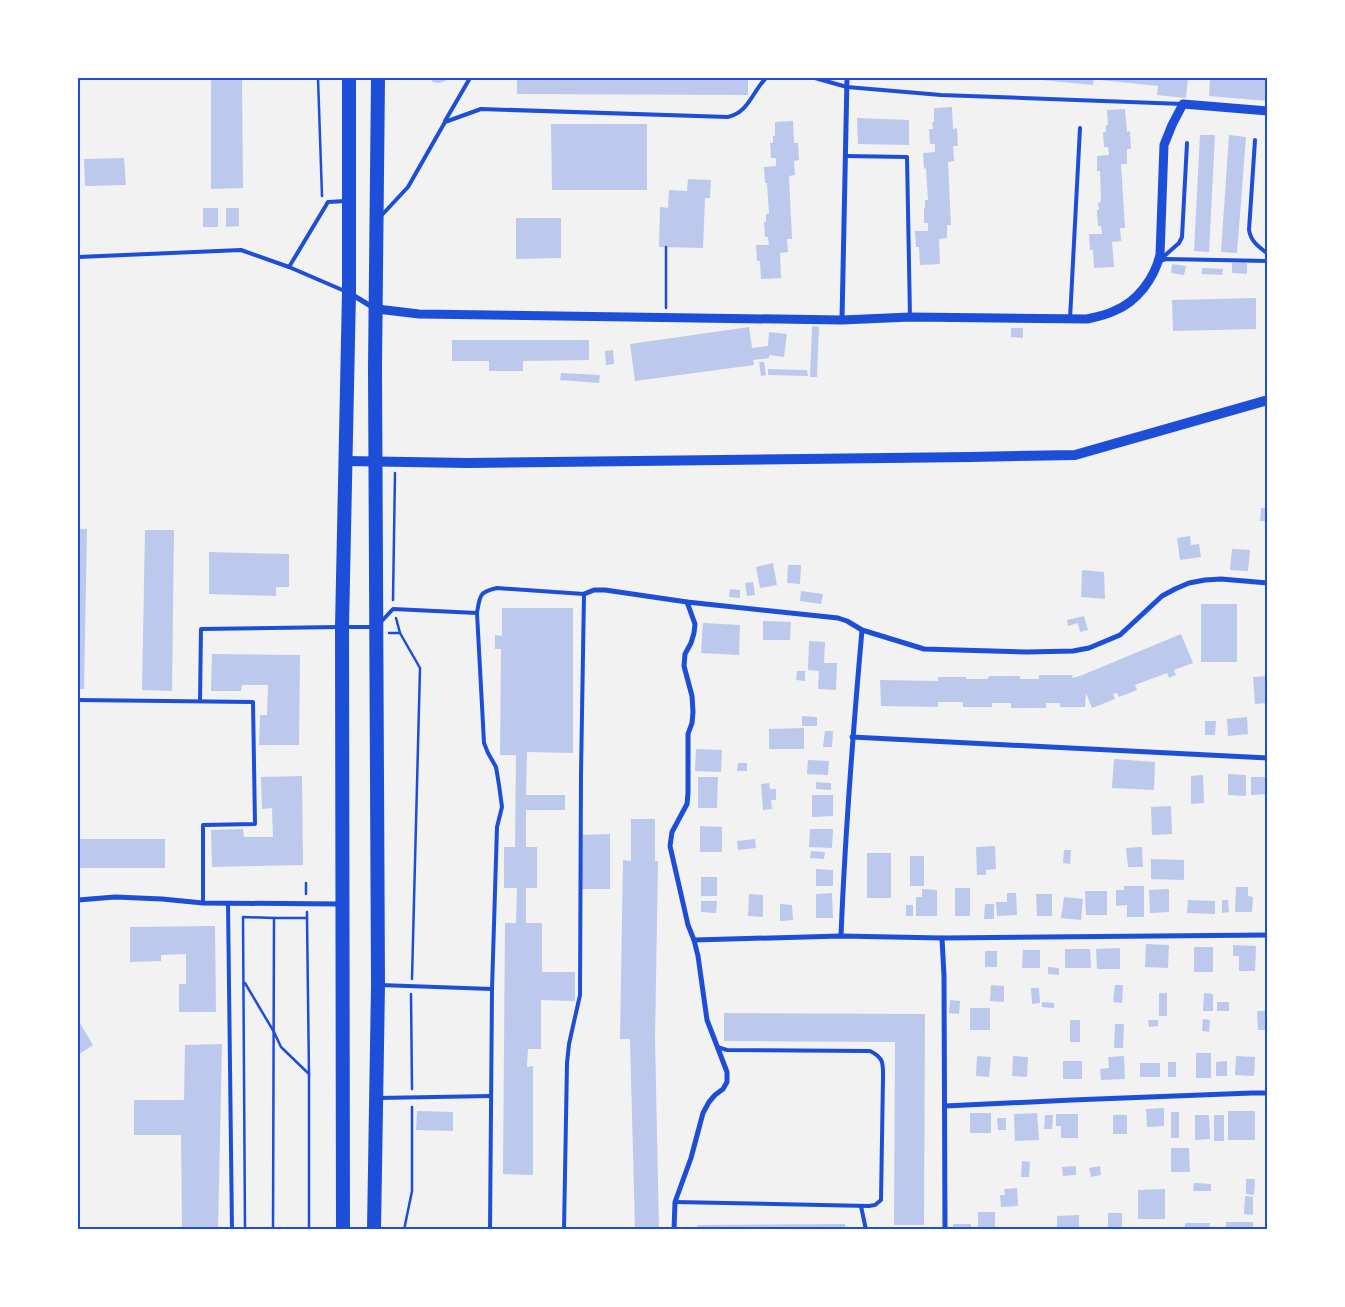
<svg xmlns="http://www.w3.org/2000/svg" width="1345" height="1307" viewBox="0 0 1345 1307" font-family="'Roboto Serif',serif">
<rect width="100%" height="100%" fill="#f2f2f2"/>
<g fill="#bdc9ec">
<path d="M211,78H242L243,188L211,189Z"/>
<path d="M429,78H448L445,81L439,83L433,82Z"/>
<path d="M517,78H748V95L517,94Z"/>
<path d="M1031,78H1094L1093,85L1031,79Z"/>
<path d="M1100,78H1188L1186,98L1157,95L1158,86L1100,80Z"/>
<path d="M1210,78H1268V101L1209,96Z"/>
<path d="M952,107L953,129L957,128L958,146H953L954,161L948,162L951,225H947V238L939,239L940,264L920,265L919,247H916L915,231H928V223H924V208H925V200H928L926,168L924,169L923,153L935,152V144H930L929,129H933L932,122H934V108Z"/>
<path d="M1125,109L1127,132L1130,131L1131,149H1127V164H1121L1125,228H1120L1121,241L1112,242L1114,267L1094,268L1093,250H1090L1089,234H1102L1101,226H1098L1097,210H1099L1098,203L1101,202L1100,171H1097V156L1109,155L1108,147H1104L1103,132H1106V125H1108L1107,110Z"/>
<path d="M857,118L909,120V145L858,144Z"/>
<path d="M793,121L794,143H798L799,160L794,161L795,175L789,176L792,239H787L788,252L780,253L781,278L761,279L760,261H757L756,245H769L768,237H765L764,222H766V214H769L767,183H765L764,167L776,166V158H771L770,143H773V136H775V122Z"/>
<path d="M551,124H647V190H552Z"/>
<path d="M1200,135H1215L1209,252L1194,251Z"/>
<path d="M1229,135L1246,137L1237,253L1221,252Z"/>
<path d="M124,158L126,185L85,186L84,159Z"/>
<path d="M688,179L711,180L710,198H705L703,248L659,247L660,207L668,208L669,190L687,191Z"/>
<rect x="203" y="208" width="15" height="19"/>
<path d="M226,208H239V226L226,227Z"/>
<path d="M516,218H561V258L516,259Z"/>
<path d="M1232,263H1247V274L1232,273Z"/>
<path d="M1172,264L1186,266L1184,275L1171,273Z"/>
<path d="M1202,268L1223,269L1222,275L1202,274Z"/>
<path d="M1256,298V329L1173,331L1172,300Z"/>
<path d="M812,326L819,327L817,377H810Z"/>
<path d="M749,327L752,348L768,346L769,332L787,334L784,357L769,355V358L753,360L754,365L635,381L630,344Z"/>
<path d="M1011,328H1023V338L1011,337Z"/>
<path d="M452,340H589V360L523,361V371H489V361H452Z"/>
<path d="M613,350L614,364L606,365L605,351Z"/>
<path d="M759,362H764L766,375L761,376Z"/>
<path d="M768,369L807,370L808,376L768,375Z"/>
<path d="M561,373L600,375L599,383L560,380Z"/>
<path d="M1261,508H1268V521H1260Z"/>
<path d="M78,529H87L84,689H78Z"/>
<path d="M145,530H174L172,691L142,690Z"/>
<path d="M1190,536L1191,545L1199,544L1201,557L1180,560L1177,538Z"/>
<path d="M1232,549L1250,550L1248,571L1230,570Z"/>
<path d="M209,552L289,554V587H276V596L209,594Z"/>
<path d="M773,563L777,585L760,588L756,567Z"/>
<path d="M788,565H801L800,584L787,583Z"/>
<path d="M1082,570L1104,572L1105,599L1081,597Z"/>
<path d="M753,582L755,595L747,596L745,583Z"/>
<path d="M730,589L740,590V598L729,597Z"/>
<path d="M801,591L823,594L821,604L800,601Z"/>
<rect x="1201" y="604" width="36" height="58"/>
<path d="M502,608H573V753L527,752L526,795H565V810H526V847H537V888H526V923H542V972H575V1001L541,1000V1049H528L527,1067L533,1066V1175L503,1174L505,923H516L517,888H504V847H515L516,755H500L501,649H495V635L502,636Z"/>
<path d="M1084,616L1088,630L1080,632L1078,623L1068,626L1067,620Z"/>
<path d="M763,621L791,622L790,640H763Z"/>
<path d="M703,623L740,625L739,655L701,653Z"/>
<path d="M1181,634L1193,663L1174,670L1176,675L1169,678L1167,673L1135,685L1137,690L1119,697L1117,693L1113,694L1115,699L1092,708L1086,693L1085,707H1060V703H1046V708H1011V703H992V707H963V702H938V707L881,706L880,680L938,681V677H966V679H988L989,676H1020V679H1039V675H1073L1072,678L1080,676Z"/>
<path d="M809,641L825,642L824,663H837L836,690L818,689L819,671L808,670Z"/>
<path d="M212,654L300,655L299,745H259L260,715H267L268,685H242L241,691H211Z"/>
<path d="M797,671H805V681L796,680Z"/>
<path d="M1268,676V703L1255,704L1253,677Z"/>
<path d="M802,716L817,717V726H802Z"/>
<path d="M1247,717L1248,734L1228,736L1227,719Z"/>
<path d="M1205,721H1216L1215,735H1205Z"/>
<path d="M804,728V749H769V729Z"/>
<path d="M825,731H833L832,747H823Z"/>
<path d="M696,749L722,750L721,772L695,771Z"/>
<path d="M1114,759L1155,762L1154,790L1112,788Z"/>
<path d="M808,760L829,761L828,775L807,774Z"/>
<path d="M738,763H747V771H737Z"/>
<path d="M1228,774L1246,775V796L1228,795Z"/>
<path d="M1203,775L1204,803L1191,804V776Z"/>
<path d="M302,776L303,865L212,867L211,830L243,829L244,837H273L272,808L262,809L261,777Z"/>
<path d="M698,777H718L717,808H698Z"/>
<path d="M1251,777H1268V794L1251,795Z"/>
<path d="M816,782L831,783V790L816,789Z"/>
<path d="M769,783L770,789H776V800H771L772,809L763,810L761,784Z"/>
<path d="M812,795H833V816L812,817Z"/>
<path d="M1171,806L1172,834L1152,835L1151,807Z"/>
<path d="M631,819H655V861H658L655,1040L659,1230H635L630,1039H620L623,860L631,861Z"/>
<path d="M700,826L722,827V852H700Z"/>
<path d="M810,829H833L832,848L809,847Z"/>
<path d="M610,834V889H581V835Z"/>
<rect x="78" y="839" width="87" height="29"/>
<path d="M755,839L756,848L738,850L737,841Z"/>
<path d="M995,846L996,869L986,870V875H977L976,847Z"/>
<path d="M1142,847L1143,867H1128L1126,848Z"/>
<path d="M1064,850H1071L1070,864L1063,863Z"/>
<path d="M811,851L825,852L824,859L810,858Z"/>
<rect x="867" y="853" width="24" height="45"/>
<rect x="910" y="856" width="14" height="30"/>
<path d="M1151,859L1184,860V880L1151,879Z"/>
<path d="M816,869L833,870V886H816Z"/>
<rect x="701" y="877" width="16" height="19"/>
<path d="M1124,886H1144V917H1127V905L1116,906V890H1124Z"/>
<path d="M1236,887H1248V896L1253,897L1252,912H1235Z"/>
<rect x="955" y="888" width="15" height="28"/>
<path d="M922,889L937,890V916H916V897H922Z"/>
<path d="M1169,889V912L1150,913L1149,890Z"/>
<path d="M1085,891H1107V915H1086Z"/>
<path d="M832,893L833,918H816V894Z"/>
<path d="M1007,893H1016L1017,915L997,916L996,902H1007Z"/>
<path d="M749,894L763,895V917L748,916Z"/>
<path d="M1036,894H1052V916H1037Z"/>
<path d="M1064,897L1083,899L1081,920L1061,918Z"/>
<path d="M1188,900L1215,901V914L1187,913Z"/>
<path d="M1222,900H1228L1229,912L1222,913Z"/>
<path d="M701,901H717L716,913L701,912Z"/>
<path d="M780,904L792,905L793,920L780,921Z"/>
<path d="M985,904H994V919H984Z"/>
<rect x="906" y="905" width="7" height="11"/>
<path d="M215,926L216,1012H179V984H186V954L161,955V961L130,962V927Z"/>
<path d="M1146,944L1169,945L1168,968L1145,967Z"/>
<path d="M1233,945L1256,946L1255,971H1239V956H1233Z"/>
<rect x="1194" y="947" width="19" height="25"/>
<path d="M1120,948V969H1097L1096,949Z"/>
<path d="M1065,949H1090L1091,968H1065Z"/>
<path d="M1023,950H1040V968H1022Z"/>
<rect x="985" y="951" width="12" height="16"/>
<path d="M1048,967L1059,968V975L1048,974Z"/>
<path d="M991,985L1004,986V1002L990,1001Z"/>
<path d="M1115,985H1123L1122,1003L1113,1002Z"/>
<path d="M1031,988H1039L1040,1003L1032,1004Z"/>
<rect x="1159" y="993" width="8" height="23"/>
<path d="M1204,993L1213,994V1011H1203Z"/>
<path d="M950,1000L960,1001L959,1014L949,1013Z"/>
<path d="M1042,1002L1054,1003V1008L1042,1007Z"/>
<rect x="1217" y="1002" width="12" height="9"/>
<rect x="970" y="1008" width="20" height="22"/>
<path d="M1257,1011H1268V1020H1265V1030H1258Z"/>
<path d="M724,1013L925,1014L924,1225H894L895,1042L724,1041Z"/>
<path d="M1203,1019L1210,1020L1209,1032L1202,1031Z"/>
<path d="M78,1020L93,1045L78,1055Z"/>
<rect x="1070" y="1020" width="10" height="22"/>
<path d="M1148,1020H1158V1026L1149,1027Z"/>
<path d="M1115,1024H1124L1123,1048H1114Z"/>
<path d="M222,1044L218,1230H182L181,1135H134V1100H184L185,1045Z"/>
<rect x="1196" y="1053" width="15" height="25"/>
<path d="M977,1056L991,1057L989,1077L976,1076Z"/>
<path d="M1013,1056L1028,1057L1027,1077L1012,1076Z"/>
<path d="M1124,1056L1125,1079L1101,1080L1100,1069L1109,1068L1108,1057Z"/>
<path d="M1236,1056L1255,1057L1254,1076L1235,1075Z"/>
<rect x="1063" y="1061" width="19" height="18"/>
<path d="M1227,1061V1076H1216V1062Z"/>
<rect x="1168" y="1062" width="8" height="15"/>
<rect x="1140" y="1063" width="20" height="14"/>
<path d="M1164,1108V1126L1147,1127L1146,1109Z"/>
<path d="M417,1111L453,1112V1131L416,1130Z"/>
<rect x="1228" y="1111" width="27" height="29"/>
<rect x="1171" y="1112" width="8" height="26"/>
<rect x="970" y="1113" width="21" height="20"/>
<path d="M1037,1113L1039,1140L1015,1141L1014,1114Z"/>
<path d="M1056,1114H1078V1138H1061V1126H1056Z"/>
<path d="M1045,1115H1053L1052,1129H1044Z"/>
<rect x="1113" y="1115" width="14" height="19"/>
<path d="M1195,1115H1209L1210,1139L1195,1140Z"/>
<rect x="1214" y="1115" width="10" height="26"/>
<path d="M997,1118H1006V1130H998Z"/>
<path d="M1171,1148H1189L1190,1172H1171Z"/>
<path d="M1022,1161L1030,1162L1029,1177H1021Z"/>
<path d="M1076,1166V1175L1063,1176L1062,1167Z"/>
<path d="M1100,1166L1101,1175L1091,1177L1089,1168Z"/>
<path d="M1246,1179H1255L1254,1195L1246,1194Z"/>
<path d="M1194,1183L1211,1184V1191H1193Z"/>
<path d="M1017,1188L1018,1206L1001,1207L1000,1195H1005L1004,1189Z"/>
<path d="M1165,1189V1219H1138V1190Z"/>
<path d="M1245,1196L1253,1197V1215L1244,1214Z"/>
<rect x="978" y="1212" width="17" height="18"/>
<rect x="1108" y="1213" width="14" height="17"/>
<path d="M1079,1215V1230H1057V1216Z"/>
<rect x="1226" y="1222" width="27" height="8"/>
<path d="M1185,1223H1210L1209,1230H1185Z"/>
<path d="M845,1224L846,1230H697V1225Z"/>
<rect x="953" y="1224" width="18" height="6"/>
</g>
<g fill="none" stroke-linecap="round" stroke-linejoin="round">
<g stroke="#1d4ed8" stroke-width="2.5">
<path d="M318,78L322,196"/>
<path d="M666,308V247"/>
<path d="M393,600L395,473"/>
<path d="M396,618L400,633L420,668L412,979"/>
<path d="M389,633H400"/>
<path d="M306,883V894"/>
<path d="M307,918L309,1075V1230"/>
<path d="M245,983L274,1032L281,1047L309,1074"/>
<path d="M411,994L412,1089"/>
<path d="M245,1230L243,917L274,918"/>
<path d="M273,1230L274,918H307V912"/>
<path d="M404,1230L412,1191V1107"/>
</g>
<g stroke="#1d4ed8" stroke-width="4">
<path d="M815,78L847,87L941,95L1183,104"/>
<path d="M445,121L470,78"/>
<path d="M1255,140L1249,230C1251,242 1259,247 1268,254"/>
<path d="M846,156L907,157L910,317"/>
<path d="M381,216L408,187L445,122L481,109L728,117C749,112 752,92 766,78"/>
<path d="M78,257L241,250L289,267L347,292"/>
<path d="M1162,258L1179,243L1182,237L1187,143"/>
<path d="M1161,261L1166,259L1268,261"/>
<path d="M289,267L328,202L346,201"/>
<path d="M1070,319L1080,128"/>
<path d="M379,624L393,609L477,613"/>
<path d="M346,627H374"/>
<path d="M78,700L253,702L255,824L203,825V903"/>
<path d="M200,701L201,629L339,627"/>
<path d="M228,903L232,1230"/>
<path d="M380,985L492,989"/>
<path d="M378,1098L491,1096"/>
<path d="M675,1202L869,1206L875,1205L881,1200L883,1077C883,1063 884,1058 870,1051L727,1050L717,1047"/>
<path d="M861,1206L866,1230"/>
<path d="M490,1230L492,989L497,827L502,807L499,785L496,767L488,753L484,743L477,613C480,595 479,592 497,588L584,594L581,774L580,995L569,1044L567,1063L564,1230"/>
</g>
<g stroke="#1d4ed8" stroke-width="5">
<path d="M351,294L374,308"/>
<path d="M842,320L847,78"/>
<path d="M584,594L594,590H605L687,602L838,618L847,621L862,630L924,649L1027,652L1073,651L1089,648L1120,635L1162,596L1175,589L1189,583L1205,580L1221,579L1268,583"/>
<path d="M852,737L1268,758"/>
<path d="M78,900L115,897L162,899L203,903L341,904"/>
<path d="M841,936C845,834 853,732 862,630"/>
<path d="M942,938L944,976L945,1230"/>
<path d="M694,940L841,936L942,938L1268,935"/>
<path d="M945,1106L1072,1100L1252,1093H1268"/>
<path d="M674,1230L675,1202L691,1158L703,1113L709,1102L715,1095L723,1089L727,1082V1072L707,1020L698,956L694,940L688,925L670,846L672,832L687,804L688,793V734L692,723L693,712L692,696L684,666L685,654L691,643L694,633L695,624L687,602"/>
</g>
<path stroke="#1d4ed8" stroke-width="9" d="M377,309L419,314L842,320L910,317L1087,319C1096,317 1106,315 1114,311C1137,302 1154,279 1160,255L1164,145L1172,125L1183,104L1268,111"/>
<path stroke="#1d4ed8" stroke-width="10" d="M346,461L468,463L970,457L1075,455L1268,400"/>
<g stroke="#1d4ed8" stroke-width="14">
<path d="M343,1230L342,627L349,292V78"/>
<path d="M374,1230L378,985L375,367L378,78"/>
</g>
</g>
<rect width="1345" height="1307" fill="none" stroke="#ffffff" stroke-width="158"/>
<rect x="79" y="79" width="1187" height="1149" fill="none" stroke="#1d4ed8" stroke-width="2"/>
</svg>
